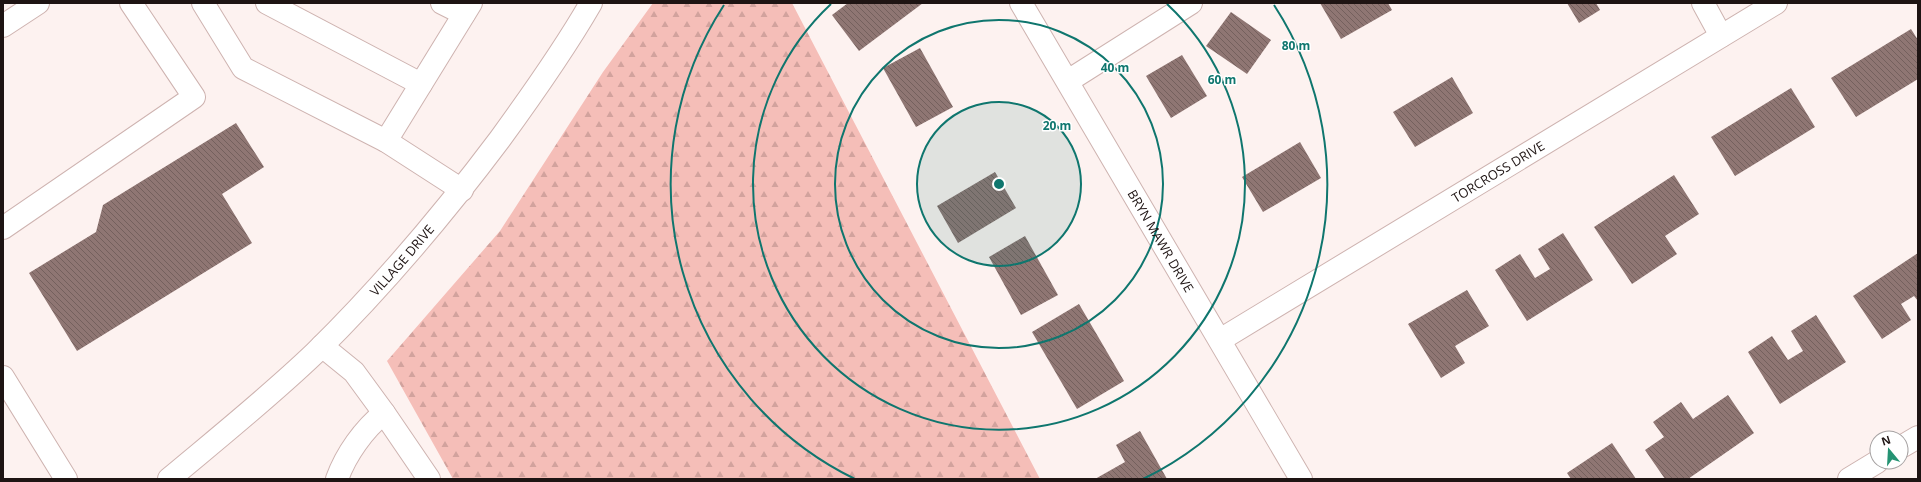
<svg xmlns="http://www.w3.org/2000/svg" width="1921" height="482" viewBox="0 0 1921 482" font-family="'Open Sans',sans-serif">
<defs>
<pattern id="forest-firs" width="22" height="20" patternUnits="userSpaceOnUse"><rect width="22" height="20" fill="#f5beb8"/><path d="M5 1l3.5 6h-7zM16 11l3.5 6h-7z" fill="#d2a29d"/></pattern>
<pattern id="building-back-hatch" width="6" height="6" patternUnits="userSpaceOnUse"><rect width="6" height="6" fill="#8f7673"/><path d="M-1 5l2 2M0 0l6 6M5-1l2 2" fill="none" stroke="#74605d"/></pattern>
</defs>
<rect width="100%" height="100%" fill="#fdf2f0"/>
<path fill="url(#forest-firs)" d="M653,3H792L1040,479H453L387,361L500,231L603,72Z"/>
<g fill="url(#building-back-hatch)">
<path d="M848,3H923L859,51L832,15Z"/>
<path d="M1320,3H1388L1392,10L1341,39Z"/>
<path d="M1567,3H1596L1600,10L1579,23Z"/>
<path d="M1231,12L1271,40L1247,74L1206,46Z"/>
<path d="M1911,29L1918,40V79L1856,117L1831,78Z"/>
<path d="M920,48L953,107L916,127L883,68Z"/>
<path d="M1182,55L1207,96L1171,118L1146,76Z"/>
<path d="M1452,77L1473,113L1415,147L1393,112Z"/>
<path d="M1791,88L1815,127L1735,176L1711,137Z"/>
<path d="M236,123L264,167L222,194L252,243L77,351L29,273L96,232L103,205Z"/>
<path d="M1300,142L1321,178L1263,212L1242,177Z"/>
<path d="M995,172L1016,208L958,243L937,206Z"/>
<path d="M1674,175L1699,214L1665,236L1677,254L1632,284L1594,227Z"/>
<path d="M1563,233L1593,280L1527,321L1495,270L1520,254L1535,278L1550,269L1538,249Z"/>
<path d="M1025,236L1058,295L1021,315L989,257Z"/>
<path d="M1918,253V301L1914,296L1901,304L1911,320L1882,339L1853,296Z"/>
<path d="M1467,290L1489,326L1455,346L1465,363L1441,378L1408,324Z"/>
<path d="M1079,304L1124,381L1077,409L1032,332Z"/>
<path d="M1816,315L1846,362L1780,404L1748,352L1772,336L1788,360L1803,351L1791,331Z"/>
<path d="M1728,395L1754,433L1688,479H1665L1645,450L1664,437L1653,422L1681,402L1693,419Z"/>
<path d="M1140,431L1167,479H1095L1125,462L1116,445Z"/>
<path d="M1612,443L1636,479H1571L1567,473Z"/>
</g>
<g fill="none" stroke-linecap="round" stroke-linejoin="round">
<defs>
<g id="minor">
<path d="M203,3L243,68L386,141L462,190"/>
<path d="M267,3L421,84"/>
<path d="M442,3L464,14"/>
<path id="s1" d="M1021,3L1301,479"/>
<path d="M1703,3L1721,36"/>
<path d="M3,26L38,3"/>
<path d="M1068,81L1191,3"/>
<path d="M386,141L471,3"/>
<path d="M3,228L194,97L131,3"/>
<path id="s2" d="M1220,340L1776,3"/>
<path d="M322,346L354,372L384,413C364,429 346,454 337,479"/>
<path d="M3,377L66,479"/>
<path d="M384,413L429,479"/>
<path d="M1901,447L1918,437"/>
<path d="M1849,479L1877,462"/>
</g>
<g id="major">
<path id="s3" d="M169,479C218,438 268,398 315,353C382,287 443,215 500,139C532,95 564,50 591,3"/>
</g>
</defs>
<use href="#minor" stroke="#ceb3b0" stroke-width="24"/>
<use href="#major" stroke="#ceb3b0" stroke-width="24"/>
<use href="#minor" stroke="#fff" stroke-width="22"/>
<use href="#major" stroke="#fff" stroke-width="22"/>
</g>
<circle cx="999" cy="184" r="82" fill="#0f766e" fill-opacity=".12"/>
<g fill="none" stroke="#0f766e" stroke-width="2">
<circle cx="999" cy="184" r="82"/>
<circle cx="999" cy="184" r="164"/>
<path d="M1167 4A246 246 0 1 1 831 4"/>
<path d="M855 479A328 328 0 0 1 724 5M1274 5A328 328 0 0 1 1143 479"/>
</g>
<g text-anchor="middle" stroke-width="3" stroke-linejoin="round" paint-order="stroke">
<g font-size="13" fill="#1e1413" stroke="#fff">
<text dy="5" stroke="none"><textPath href="#s2" startOffset="325">TORCROSS DRIVE</textPath></text>
<text dy="5" stroke="none"><textPath href="#s1" startOffset="276">BRYN MAWR DRIVE</textPath></text>
<text dy="5" stroke="none"><textPath href="#s3" startOffset="320">VILLAGE DRIVE</textPath></text>
</g>
</g>
<circle cx="999" cy="184" r="6" fill="#0f766e" stroke="#fff" stroke-width="2"/>
<g font-size="12" text-anchor="middle" font-weight="bold" fill="#0f766e" stroke="#fff" stroke-width="3" stroke-linejoin="round" paint-order="stroke">
<text x="1296" y="50">80 m</text>
<text x="1115" y="72">40 m</text>
<text x="1222" y="84">60 m</text>
<text x="1057" y="130">20 m</text>
</g>
<rect width="1921" height="482" fill="none" stroke="#1e1413" stroke-width="8"/>
<g transform="translate(1889 450) rotate(342)"><circle r="19" fill="#ffffff" stroke="#a5a1a1"/>
<path d="M0-3L7 15L0 10L-7 15Z" fill="#259373"/>
<text y="-6" font-size="11" font-weight="bold" text-anchor="middle" fill="#1e1413">N</text>
</g>
</svg>
